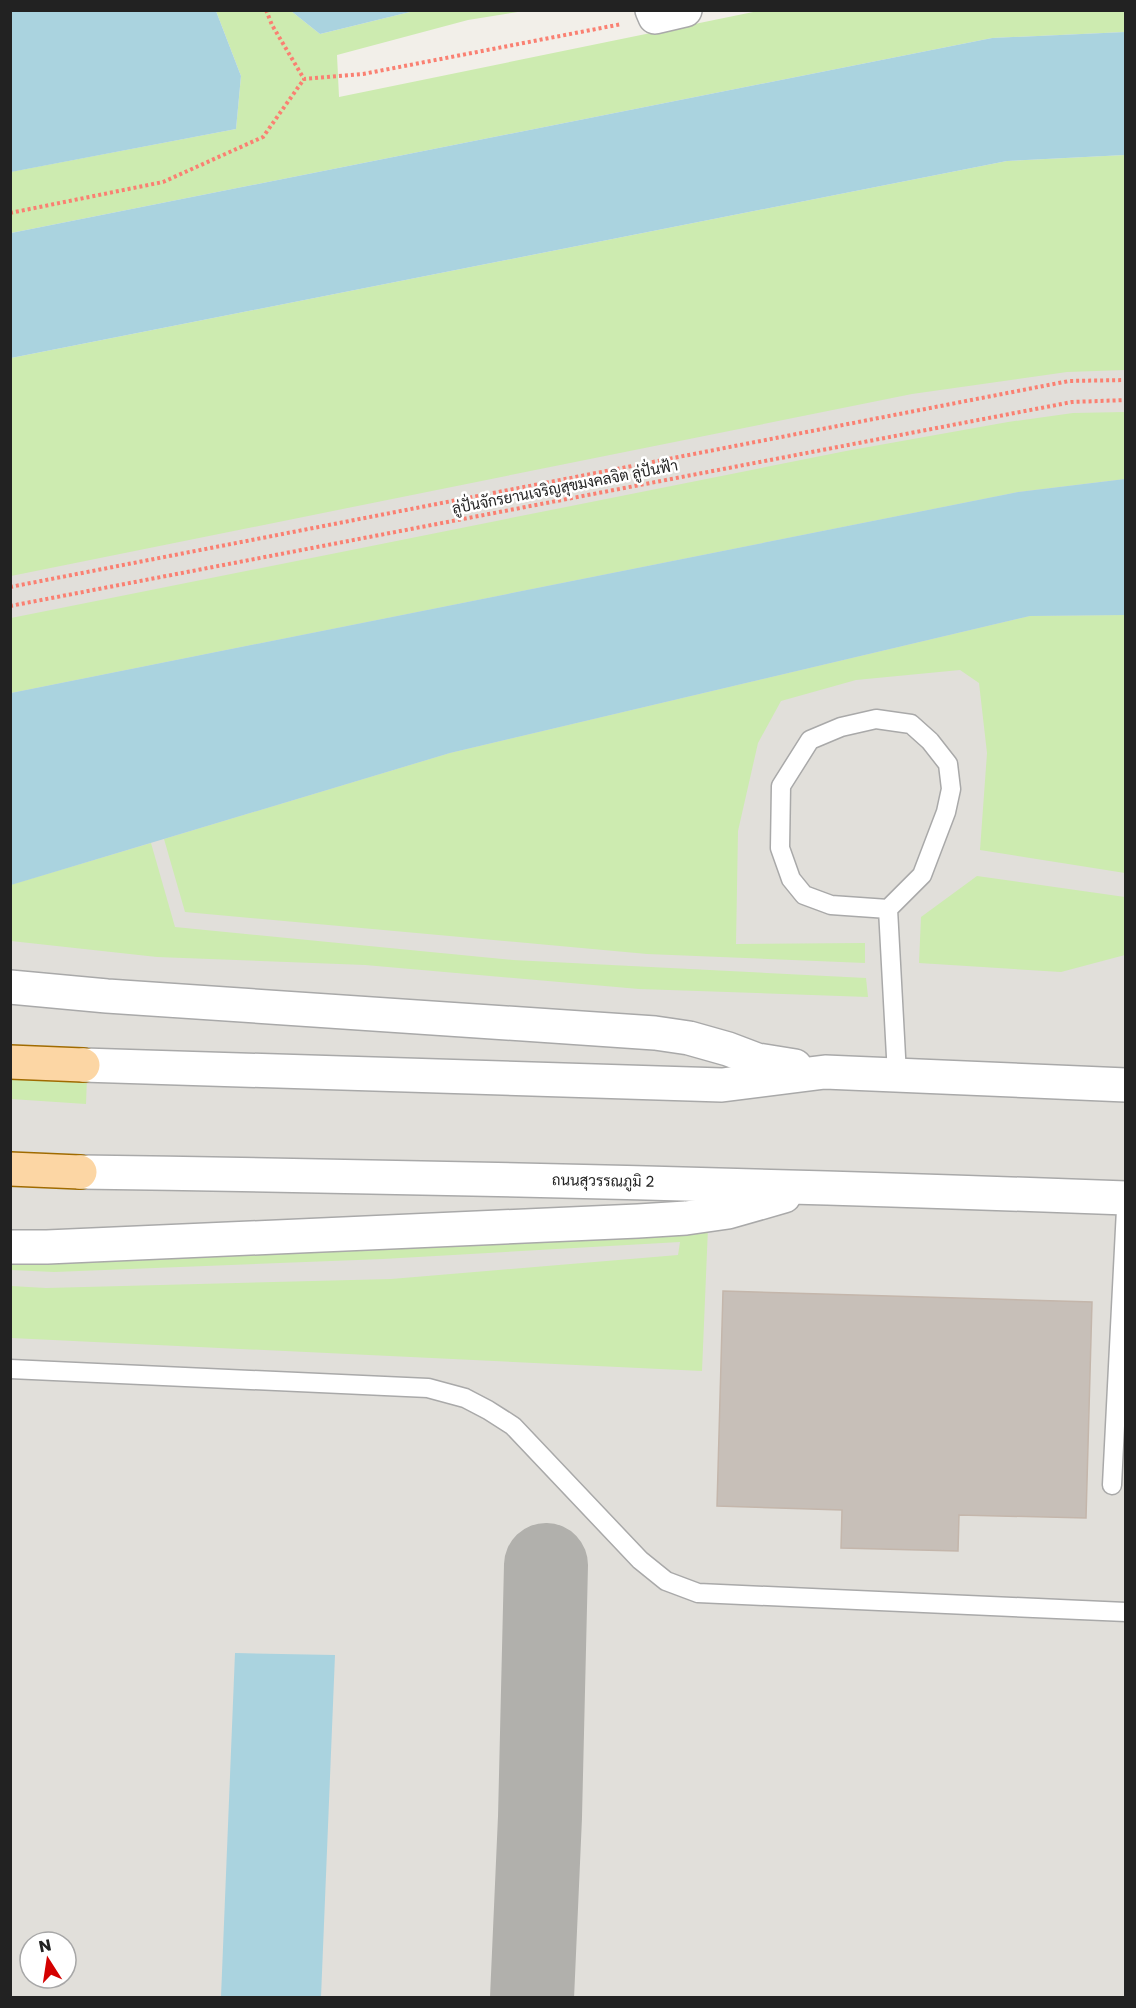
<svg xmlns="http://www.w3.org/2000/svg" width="1136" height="2008" viewBox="0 0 1136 2008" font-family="Poppins,Sarabun,sans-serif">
<rect width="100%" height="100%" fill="#f2efe9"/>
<path fill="#e1dfda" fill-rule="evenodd" d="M1125,246V1997L11,1998V450ZM30,1942H66V1978H30Z"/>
<g fill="#cdebb0">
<path d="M216,11H291L320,34L414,11H524L468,20L337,55L339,97L758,11H1125V32L992,38L11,233L10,172L236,129L241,76Z"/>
<path d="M1125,155V370L1067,372L912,394L11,576V358L1007,161Z"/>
<path d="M1125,412V479L1018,492L11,693V618L846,451L1008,422L1073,413Z"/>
<path d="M1125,615V873L980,850L987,753L979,683L960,670L856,680L781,701L758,743L738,831L736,944L865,943V963L647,954L185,912L164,839L450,753L1030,616Z"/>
<path d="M151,843L175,927L513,960L866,978L868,997L639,989L365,965L157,957L11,941L10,885Z"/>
<path d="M977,876L1125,897V955L1061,972L919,963L921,917Z"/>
<path d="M10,1072L87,1077L86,1104L11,1099Z"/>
<path d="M708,1228L702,1371L11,1338V1286L46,1288L391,1279L678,1255L680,1242L383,1259L54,1272L11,1270V1254Z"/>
</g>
<g fill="#aad3df">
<path d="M11,10L216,11L241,76L236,129L11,172Z"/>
<path d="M291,11H414L320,34Z"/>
<path d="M1125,32V155L1007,161L11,358V233L992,38Z"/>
<path d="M1125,479V615L1030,616L450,753L11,885V693L1018,492Z"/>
<path d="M235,1653L335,1655L321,1997H221Z"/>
</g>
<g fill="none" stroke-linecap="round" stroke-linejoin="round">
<path stroke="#b1b0ac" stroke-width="84" d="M532,1998L540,1817L546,1565"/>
</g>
<path fill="#c7bfb8" stroke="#c4b6ab" stroke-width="1.5" d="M723,1291L1092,1302L1086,1518L959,1515L958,1551L841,1548L842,1510L717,1506Z"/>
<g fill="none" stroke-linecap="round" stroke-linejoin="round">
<defs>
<g id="lane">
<path d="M888,909L922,875L946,812L951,789L948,764L930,741L911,724L876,719L841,727L810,740L781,786L780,848L791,879L804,895L831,905L888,909L897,1075"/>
<path d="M10,1369L428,1388L465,1398L488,1410L513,1426L640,1560L666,1581L698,1593L1126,1612"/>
<path d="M1112,1485L1126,1209"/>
</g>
<g id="street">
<path d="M652,10L655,17L685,10"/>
<path d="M10,987L107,996L655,1033L689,1038L728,1049L757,1060L795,1066"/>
<path d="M83,1065L722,1085L825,1072L1126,1085"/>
<path d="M80,1172C428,1177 777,1185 1126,1198"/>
<path d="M10,1247H47L638,1221L686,1218L728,1212L784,1196"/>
</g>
<g id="primary">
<path d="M10,1062L83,1065"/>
<path d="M10,1169L80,1172"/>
</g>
</defs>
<use href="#lane" stroke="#a9a9a9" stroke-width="21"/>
<use href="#street" stroke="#a9a9a9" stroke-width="36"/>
<use href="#primary" stroke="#a06b00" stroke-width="36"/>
<g stroke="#fa8072" stroke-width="4" stroke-dasharray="3 3" stroke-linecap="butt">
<path d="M266,10L272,25L304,79L363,74L622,24"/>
<path d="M10,213L163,182L263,137L304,79"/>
<path d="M10,587L1069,381L1126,380"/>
<path d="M10,606L1072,402L1126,400"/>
</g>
<use href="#lane" stroke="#fff" stroke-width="18"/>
<use href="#street" stroke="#fff" stroke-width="33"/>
<use href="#primary" stroke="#fcd6a4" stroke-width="33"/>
</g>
<g text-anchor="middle" stroke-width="5" stroke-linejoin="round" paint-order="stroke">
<g font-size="15" fill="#222" stroke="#fff">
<text transform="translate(565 487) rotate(-11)" y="5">ลู่ปั่นจักรยานเจริญสุขมงคลจิต ลู่ปั่นฟ้า</text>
<text transform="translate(603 1181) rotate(1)" y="5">ถนนสุวรรณภูมิ 2</text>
</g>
</g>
<rect width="1136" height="2008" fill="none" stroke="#222222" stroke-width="24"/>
<g transform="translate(48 1960) rotate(348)"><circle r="28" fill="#ffffff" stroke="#a7a7a7" stroke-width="1.5"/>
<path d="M0-4.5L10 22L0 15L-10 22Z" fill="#d40000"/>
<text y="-9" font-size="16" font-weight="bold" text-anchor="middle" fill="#222222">N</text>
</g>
</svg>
